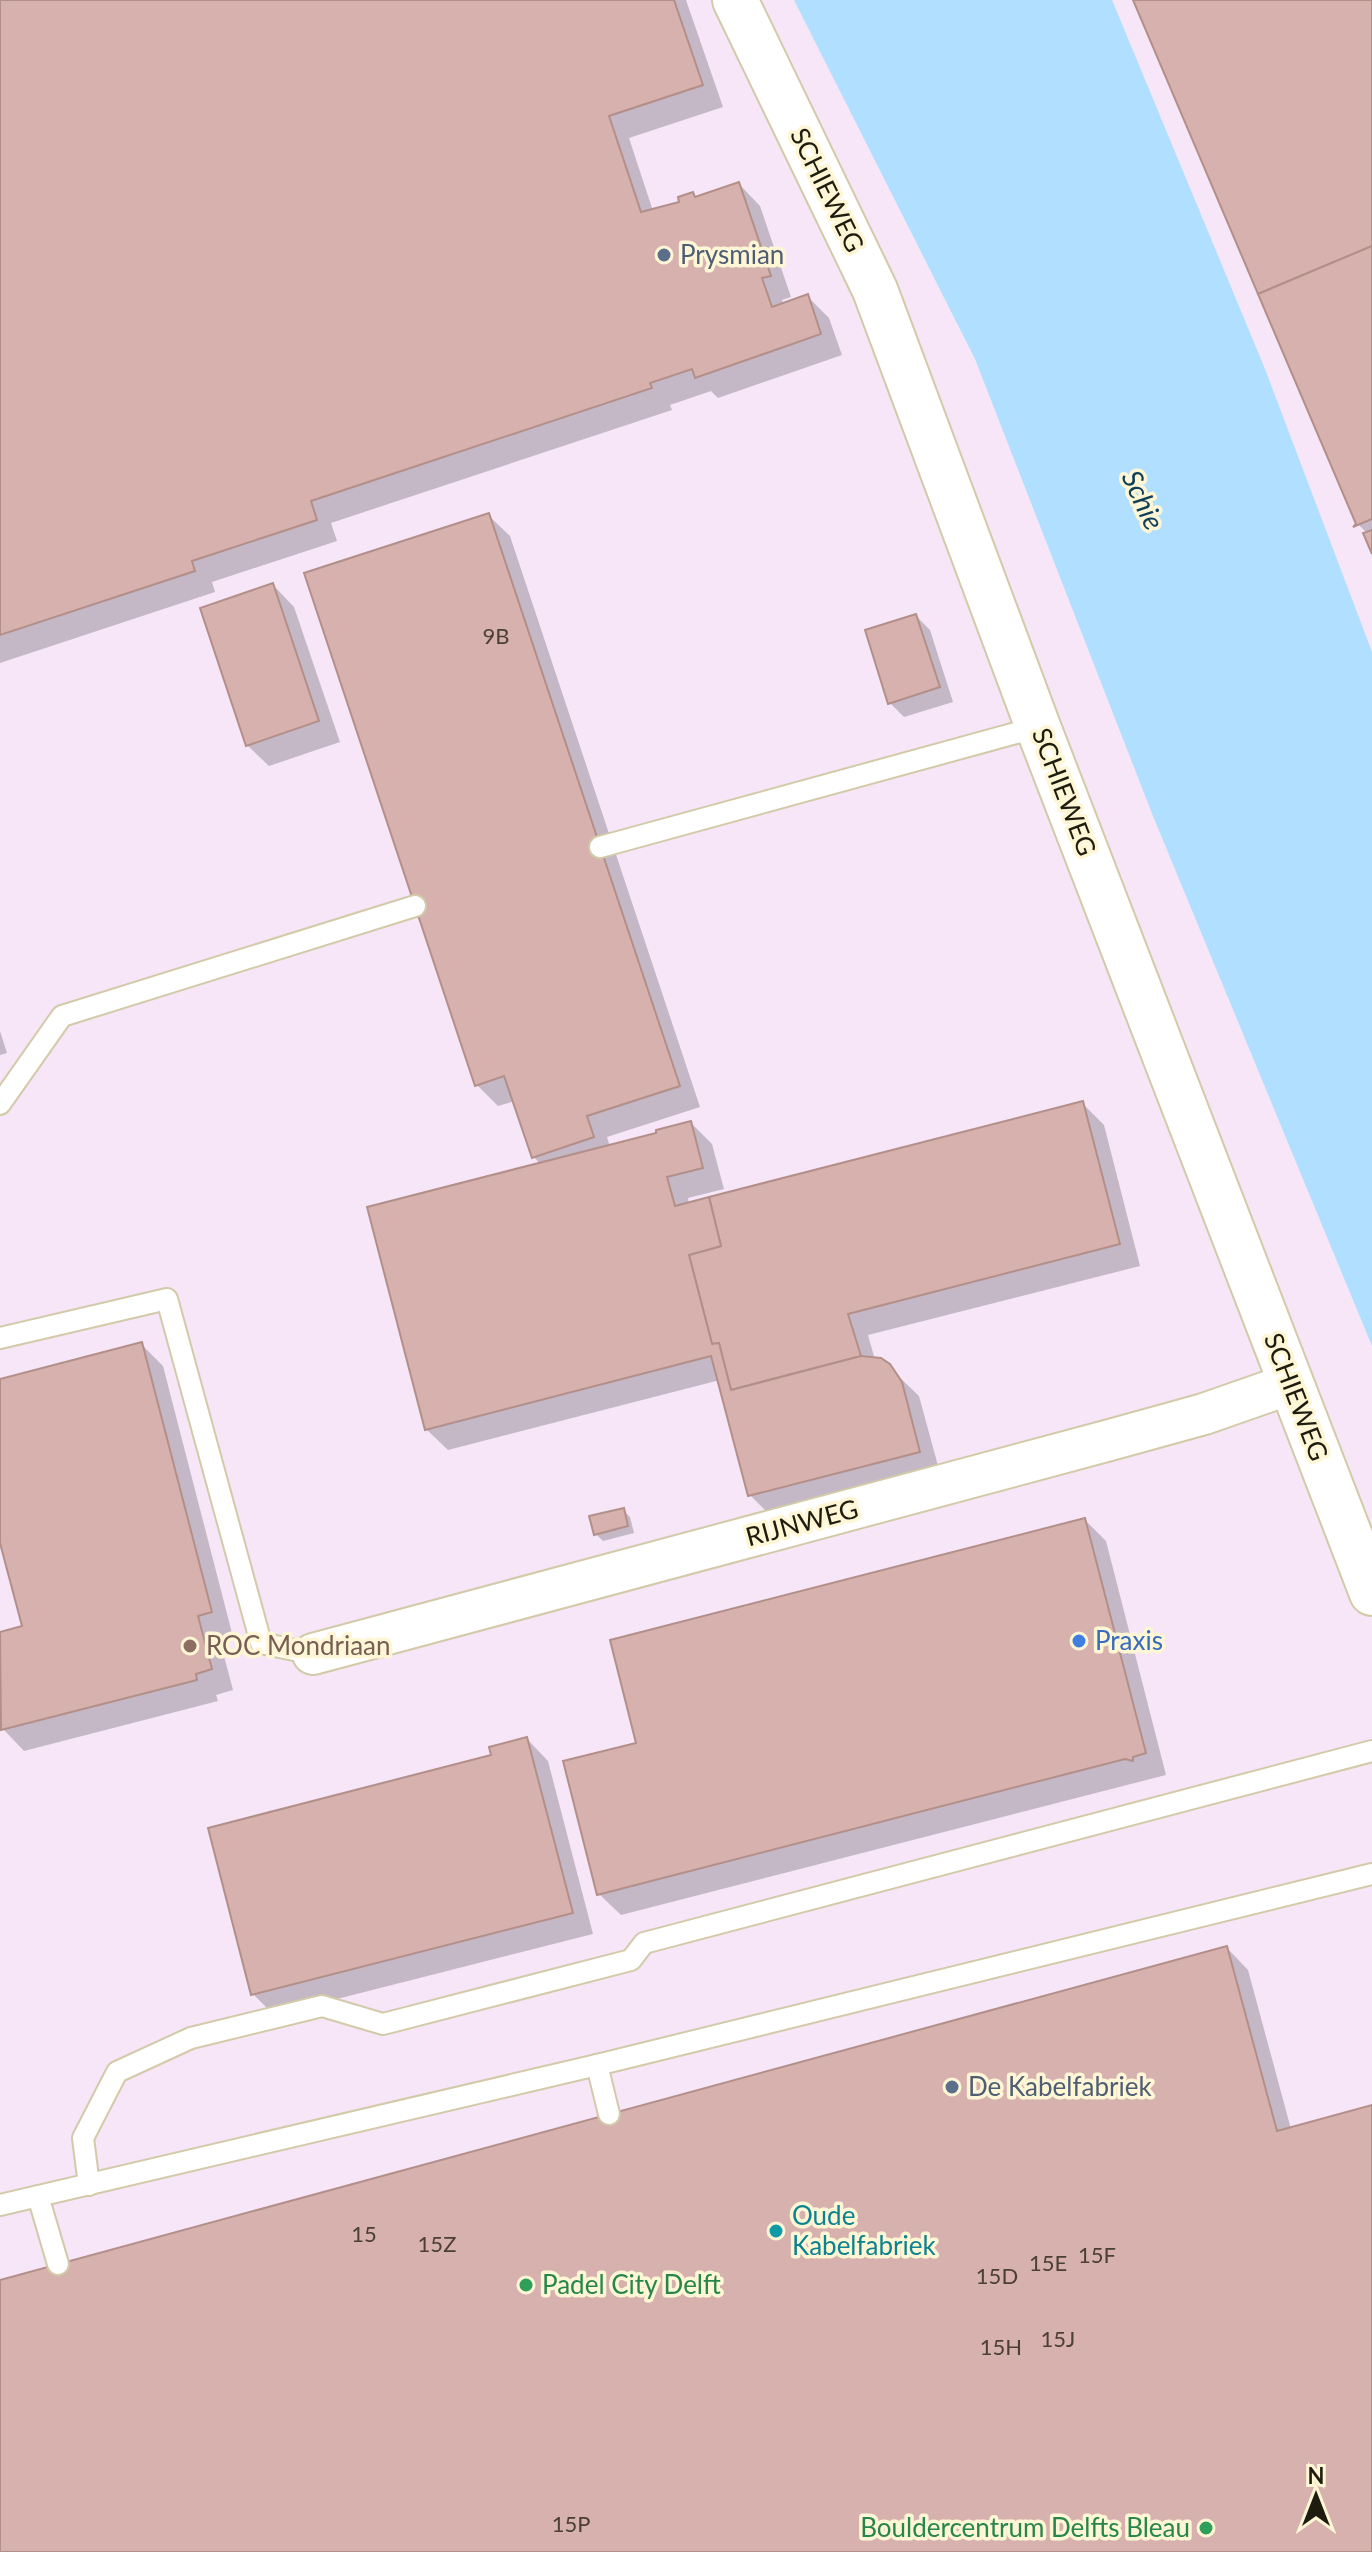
<svg xmlns="http://www.w3.org/2000/svg" width="1372" height="2552" viewBox="0 0 1372 2552" font-family="Lato,sans-serif">
<rect width="100%" height="100%" fill="#fff6d5"/>
<rect fill="#f6e6f8" x="0" y="0" width="1372" height="2552"/>
<path fill="#b0dfff" d="M794,0H1112L1265,369L1372,652V1346L1153,816L975,359Z"/>
<g fill="#0003">
<path d="M0,0H686L723,107L629,138L653,211L682,203L693,194L697,198L739,184L760,206L791,297L782,300L784,305L807,296L829,318L842,355L718,398L711,391L670,405L672,410L331,523L337,541L212,582L215,592L0,663Z"/>
<path d="M1136,0H1372V549L1368,534L1358,524Z"/>
<path d="M488,515L510,536L700,1107L607,1137L610,1147L691,1123L712,1144L724,1189L688,1198L689,1204L1082,1103L1104,1125L1140,1266L868,1335L875,1360L896,1374L919,1396L940,1473L771,1516L750,1495L720,1380L448,1450L426,1429L541,1165L534,1157L515,1101L498,1106L477,1085Z"/>
<path d="M273,585L294,607L340,742L269,766L247,745Z"/>
<path d="M916,616L930,630L953,702L904,717L890,703Z"/>
<path d="M0,1031L7,1053L0,1055Z"/>
<path d="M141,1344L163,1366L232,1633L219,1637L233,1690L216,1695L218,1701L24,1751L3,1729L0,1718V1634L24,1628L0,1535V1381Z"/>
<path d="M623,1510L630,1517L634,1533L603,1541L596,1534Z"/>
<path d="M1085,1520L1106,1541L1166,1775L621,1915L599,1894L638,1744Z"/>
<path d="M527,1739L548,1761L593,1934L274,2015L253,1994L494,1756Z"/>
<path d="M1227,1948L1248,1970L1291,2129L1372,2107V2552H0V2282Z"/>
</g>
<g fill="#d7b1ad" stroke="#b38f8a" stroke-width="2">
<path d="M0,0H674L703,85L609,116L641,212L679,202L678,197L693,192L695,197L739,182L771,276L762,278L772,307L808,294L821,334L695,378L692,369L650,383L652,388L311,501L317,520L192,561L195,571L0,635Z"/>
<path d="M1133,0H1372V246L1258,294Z"/>
<path d="M1372,246V519L1353,527L1356,524L1258,294Z"/>
<path d="M489,513L680,1086L587,1116L594,1137L532,1158L504,1076L475,1086L304,573Z"/>
<path d="M1372,530V554L1363,533Z"/>
<path d="M273,583L319,721L246,746L200,608Z"/>
<path d="M916,614L940,687L888,704L865,630Z"/>
<path d="M1083,1101L1120,1244L848,1314L861,1356L731,1390L719,1343L712,1344L689,1255L721,1246L709,1197Z"/>
<path d="M691,1121L703,1168L667,1177L675,1206L709,1197L721,1246L689,1255L712,1344L719,1343L731,1390L861,1356L881,1358L890,1364L902,1382L920,1452L748,1496L711,1356L425,1430L367,1207L656,1133V1130Z"/>
<path d="M142,1342L212,1612L198,1616L212,1669L196,1674L197,1680L1,1730L0,1632L22,1626L0,1543V1379Z"/>
<path d="M624,1508L628,1526L594,1535L589,1516Z"/>
<path d="M1085,1518L1146,1753L1133,1757V1761L1125,1759L597,1895L563,1761L636,1743L610,1640Z"/>
<path d="M527,1737L573,1913L251,1995L208,1828L491,1755L489,1747Z"/>
<path d="M1227,1946L1277,2131L1372,2105V2552H0V2280Z"/>
</g>
<g fill="none" stroke-linecap="round" stroke-linejoin="round">
<defs>
<g id="lane">
<path d="M600,847L1038,727"/>
<path d="M0,1104L62,1016L415,906"/>
<path d="M0,1338L167,1299L261,1643L313,1654"/>
<path d="M597,2065L609,2114"/>
<path d="M89,2185L83,2138L117,2072L191,2038L322,2006L383,2024L631,1960L644,1943L1372,1751"/>
<path d="M38,2196L58,2264"/>
<path d="M0,2205L597,2065L1372,1874"/>
</g>
<path id="street" d="M313,1654L1110,1440L1204,1414L1290,1384"/>
<path id="secondary" d="M735,0L875,290L1038,727L1372,1593"/>
</defs>
<use href="#lane" stroke="#d2caa9" stroke-width="24"/>
<use href="#street" stroke="#d2caa9" stroke-width="44"/>
<use href="#secondary" stroke="#d2caa9" stroke-width="48"/>
<use href="#lane" stroke="#fff" stroke-width="20"/>
<use href="#street" stroke="#fff" stroke-width="40"/>
<use href="#secondary" stroke="#fff" stroke-width="44"/>
</g>
<g fill="#5c6f8a" stroke="#fff6d5" stroke-width="3">
<circle cx="664" cy="255" r="8"/>
<circle cx="952" cy="2087" r="8"/>
</g>
<circle fill="#3f7fe0" stroke="#fff6d5" stroke-width="3" cx="1079" cy="1641" r="8"/>
<circle fill="#8d6e63" stroke="#fff6d5" stroke-width="3" cx="190" cy="1646" r="8"/>
<circle fill="#0f9aa8" stroke="#fff6d5" stroke-width="3" cx="776" cy="2231" r="8"/>
<g fill="#2e9e5b" stroke="#fff6d5" stroke-width="3">
<circle cx="526" cy="2285" r="8"/>
<circle cx="1206" cy="2528" r="8"/>
</g>
<g text-anchor="middle" stroke-width="7" stroke-linejoin="round" paint-order="stroke">
<g font-size="22" fill="#4c4036">
<text x="496" y="644">9B</text>
<text x="364" y="2242">15</text>
<text x="437" y="2252">15Z</text>
<text x="1097" y="2263">15F</text>
<text x="1048" y="2271">15E</text>
<text x="997" y="2284">15D</text>
<text x="1058" y="2347">15J</text>
<text x="1001" y="2355">15H</text>
<text x="571" y="2532">15P</text>
</g>
<g font-size="26" fill="#1e1b0f" stroke="#fff6d5">
<text transform="translate(827 190) rotate(64)" y="9">SCHIEWEG</text>
<text transform="translate(1064 792) rotate(69)" y="9">SCHIEWEG</text>
<text transform="translate(1296 1397) rotate(69)" y="9">SCHIEWEG</text>
<text transform="translate(802 1523) rotate(-15)" y="9">RIJNWEG</text>
</g>
<g font-size="26" fill="#4e5e75" stroke="#fff6d5" text-anchor="start">
<text x="680" y="264">Prysmian</text>
<text x="968" y="2096">De Kabelfabriek</text>
</g>
<g font-size="26" fill="#366cbe" stroke="#fff6d5" text-anchor="start">
<text x="1095" y="1650">Praxis</text>
</g>
<g font-size="26" fill="#785e54" stroke="#fff6d5" text-anchor="start">
<text x="206" y="1655">ROC Mondriaan</text>
</g>
<g font-size="26" fill="#0d838f" stroke="#fff6d5" text-anchor="start">
<text x="792" y="2225">Oude<tspan x="792" dy="30">Kabelfabriek</tspan></text>
</g>
<g font-size="26" fill="#27864d" stroke="#fff6d5" text-anchor="start">
<text x="542" y="2294">Padel City Delft</text>
<text x="1190" y="2537" text-anchor="end">Bouldercentrum Delfts Bleau</text>
</g>
<g font-size="28" font-style="italic" fill="#103f5a" stroke="#fff6d5">
<text transform="translate(1143 500) rotate(65)" y="10">Schie</text>
</g>
</g>
<g transform="translate(1316 2496)" stroke="#fff6d5" stroke-width="6" paint-order="stroke">
<path d="M0-6L14 30L0 20L-14 30Z" fill="#1e1b0f"/>
<text y="-12" font-size="22" font-weight="bold" text-anchor="middle" fill="#1e1b0f">N</text>
</g>
</svg>
